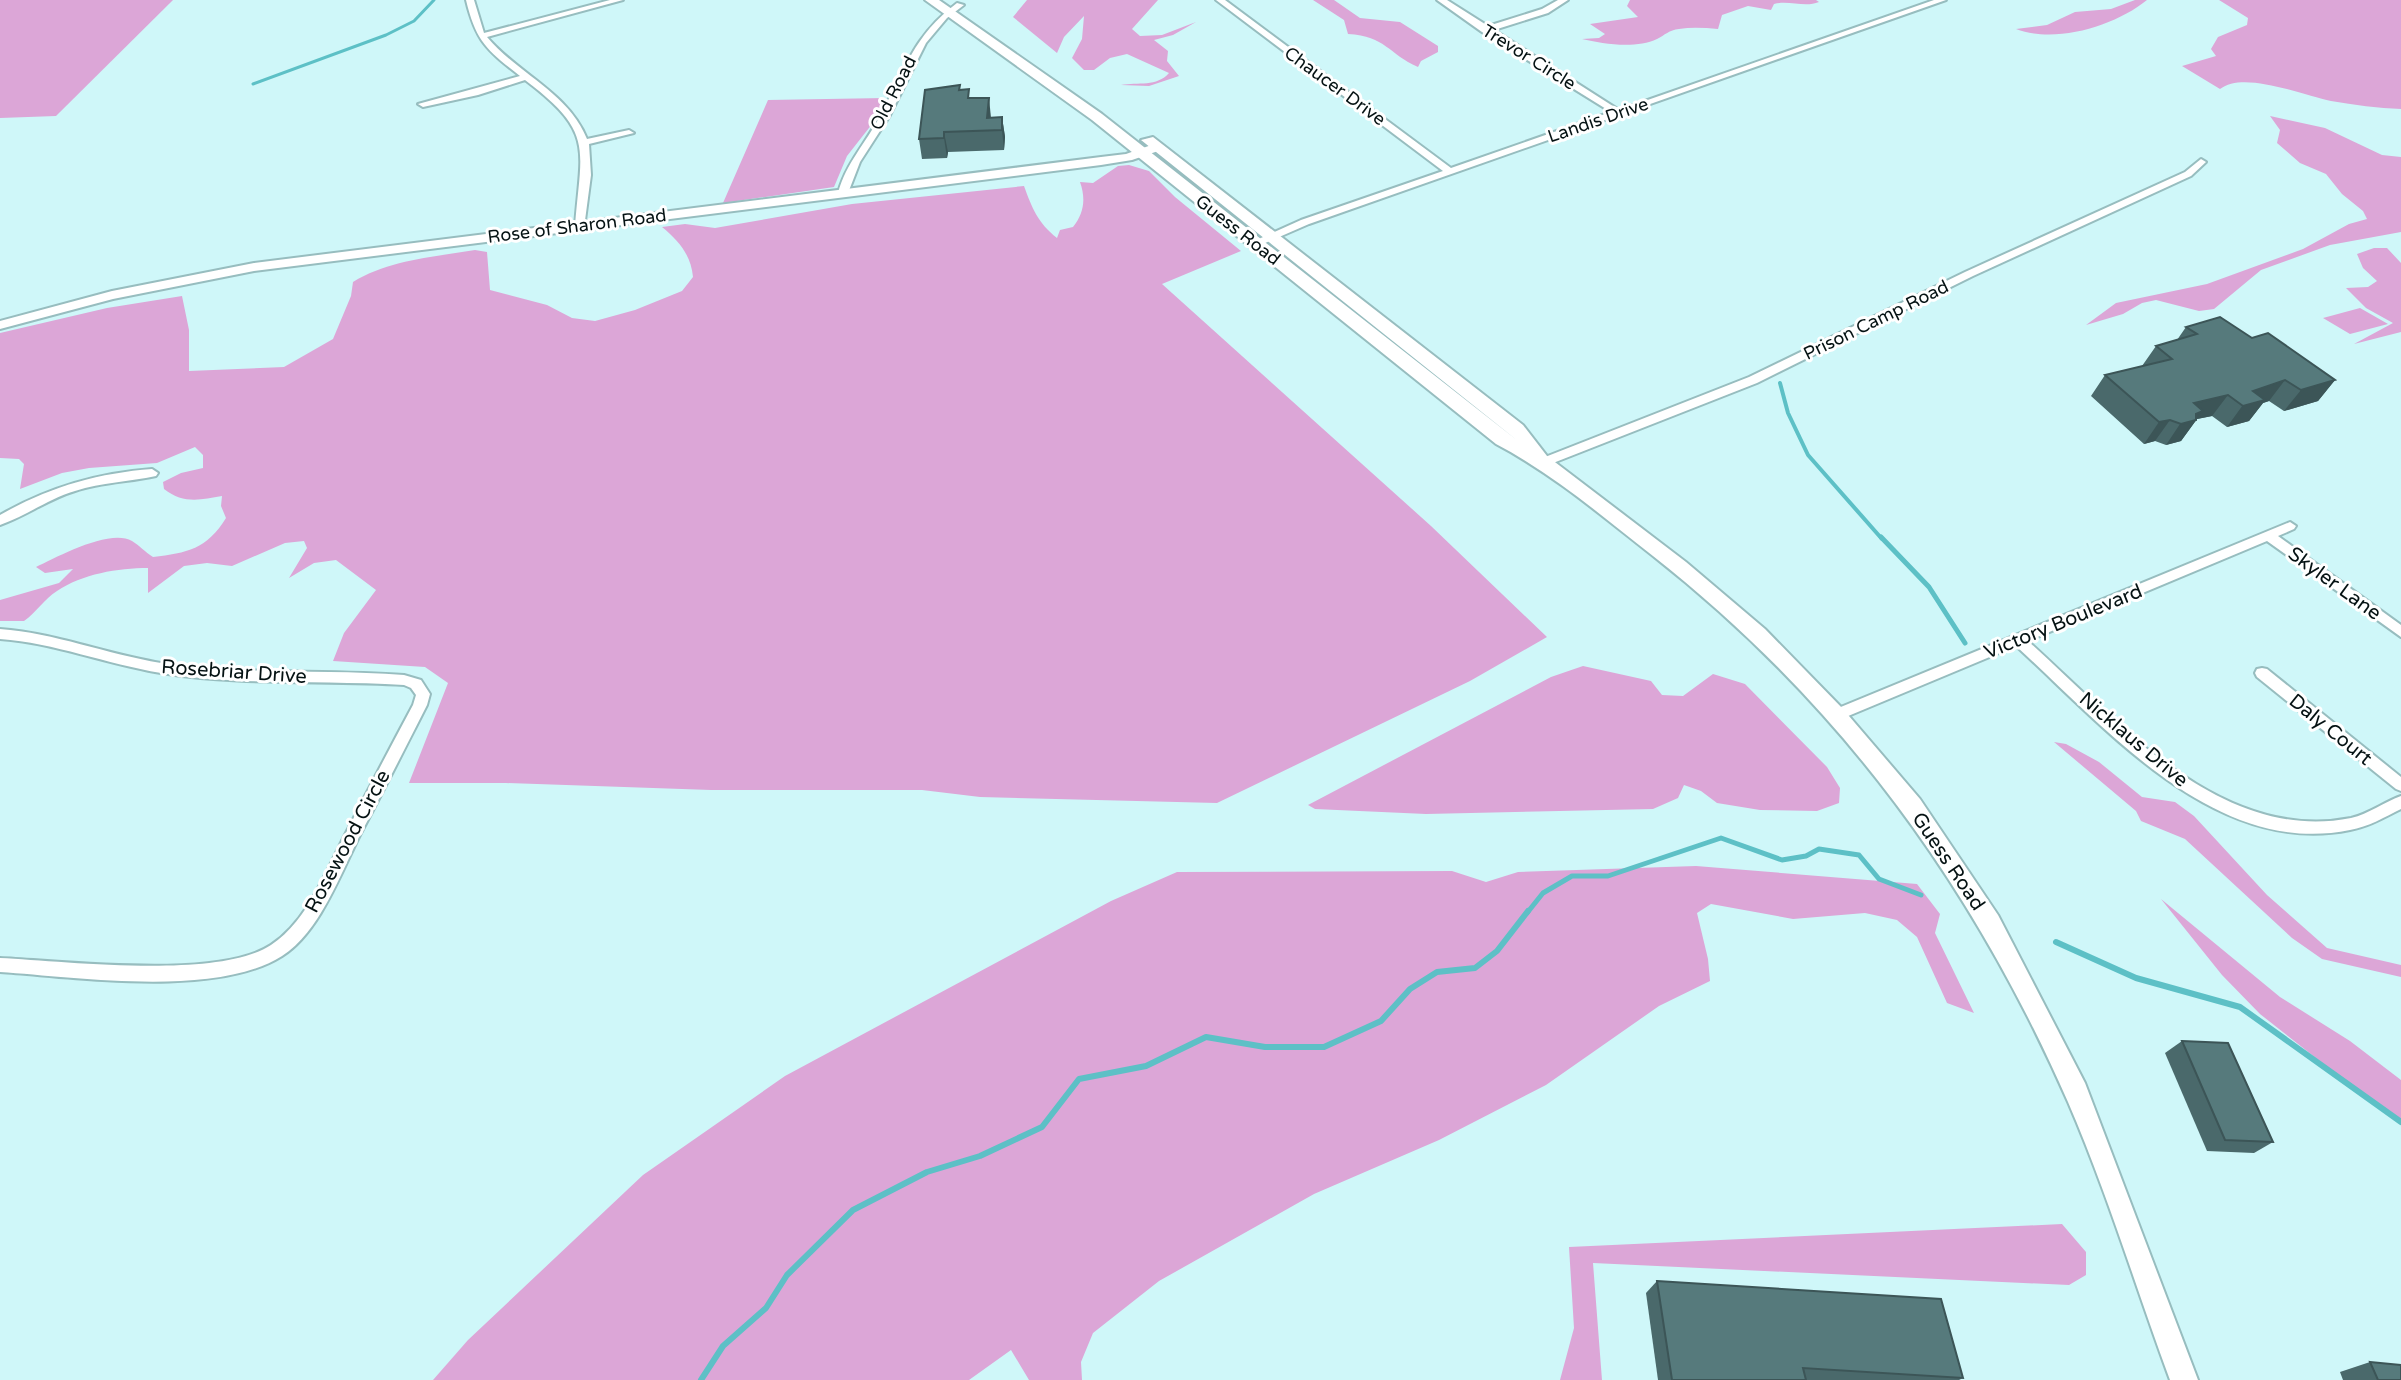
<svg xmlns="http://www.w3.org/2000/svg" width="2401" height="1380" viewBox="0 0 2401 1380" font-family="'Varela Round',sans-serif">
<rect width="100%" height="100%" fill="#cff7f9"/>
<g fill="#dca6d7">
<path d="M0,0H173L56,116L0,118Z"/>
<path d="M1027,0H1158L1132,29L1140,36L1162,35L1196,22L1173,35L1154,40L1168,51L1167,61L1179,76L1149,86L1121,85C1138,82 1157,87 1169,73L1127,54L1110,58L1094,70H1084L1072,58L1082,39L1084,16L1064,37L1057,53L1013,17Z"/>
<path d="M1313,0H1334L1360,18L1400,22L1438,46V52L1421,61L1418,67C1388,54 1386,36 1348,34L1344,20Z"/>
<path d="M1630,0H1816L1819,2C1805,8 1789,0 1774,4L1771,10L1748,6L1722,15L1718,29C1705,28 1692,27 1679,29C1669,30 1665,35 1657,39C1636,49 1603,44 1582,39L1599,38L1605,34L1590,24L1638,17L1627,6Z"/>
<path d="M2135,0H2147C2115,26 2056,44 2016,29L2047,25L2075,12L2111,9Z"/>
<path d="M2219,0H2401V109C2378,108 2354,105 2331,101C2304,96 2244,70 2220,89L2182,66L2216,56L2211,49L2218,37L2247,25L2248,18Z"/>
<path d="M885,98L876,119L847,156L834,187L723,203L768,100Z"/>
<path d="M2270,116L2325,128L2382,155L2401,157V232L2330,245L2261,270L2214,309L2199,311L2156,300L2142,303L2123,314L2086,325L2116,303L2207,284L2303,249L2349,224L2367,219L2363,211L2342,194L2326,174L2300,163L2277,143L2280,130Z"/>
<path d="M1129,165L1149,171L1175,197L1241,251L1162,284L1431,526L1547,637L1470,681L1217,803L980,797L922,790H711L506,783H409L448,683L425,667L333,661L344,633L376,590L336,560L314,563L289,578L307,548L304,541L285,543L232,566L207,563L184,566L148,593V568C118,568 82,574 57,591C44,599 36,613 24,621H0V600L59,583L73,569L45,573L36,567C57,557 110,528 132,541C139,545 145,552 153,557C187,553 207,549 226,518L221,506L222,496C200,500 183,504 164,489L163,482L181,473L203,468V455L195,447L157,463L89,468L62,473L20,489L24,464L19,459L0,458V333L107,308L182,296L189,330V371L284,367L333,339L351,296L353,282C389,260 433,257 475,250L487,252L490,290L547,305L572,318L595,321L635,310L682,291L693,277C691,255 679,241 662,227L685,224L715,228L852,204L1024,186C1032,208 1038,223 1057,238L1060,230L1073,227C1084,213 1086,199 1080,182L1093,183L1118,166Z"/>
<path d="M2374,248H2387L2401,263V332L2354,344L2393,323L2366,308L2346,288L2368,287L2377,281L2363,268L2357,254Z"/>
<path d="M2360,308L2388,324L2350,334L2323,318Z"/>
<path d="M1583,666L1651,681L1662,695L1683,696L1713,674L1745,684L1827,767L1840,788L1839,803L1817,811L1760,810L1717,803L1701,791L1684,785L1678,798L1653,809L1426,814L1315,809L1308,805L1551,677Z"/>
<path d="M2054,742L2066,744L2099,762L2142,797L2175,802L2194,816L2267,895L2327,948L2401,965V977L2322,959L2292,938L2185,839L2141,821L2136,811Z"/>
<path d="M1696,866L1917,884L1940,914L1935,933L1974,1013L1947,1003L1917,937L1897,920L1865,913L1793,919L1711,904L1697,913L1708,959L1710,981L1659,1006L1546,1085L1439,1140L1314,1194L1159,1281L1093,1333L1081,1362L1082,1380H1029L1011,1350L969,1380H433L468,1340L643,1175L785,1076L1111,901L1177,872L1452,871L1486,882L1518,872Z"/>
<path d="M2161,899L2280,997L2350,1041L2401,1080V1125L2260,1014L2222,975Z"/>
<path d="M2062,1224L2086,1252V1275L2069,1285L1593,1263L1602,1380H1560L1574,1328L1569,1247Z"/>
</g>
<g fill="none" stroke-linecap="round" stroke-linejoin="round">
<path stroke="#5dc0c6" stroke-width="3" d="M253,84L386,35L414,21L434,0"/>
<path stroke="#5dc0c6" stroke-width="4" d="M1780,383L1788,413L1808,455L1882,539"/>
<g stroke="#5dc0c6" stroke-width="5">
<path d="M1881,537L1929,587L1965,643"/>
<path d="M1527,913L1543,893L1572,876H1608L1721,838L1782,860L1806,856L1819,849L1859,855L1879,879L1921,895"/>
</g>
<g stroke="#5dc0c6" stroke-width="6">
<path d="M2056,942L2136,978L2240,1007L2401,1122"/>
<path d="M701,1380L723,1346L766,1308L787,1275L853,1210L927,1172L980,1156L1042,1127L1079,1079L1146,1066L1206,1037L1265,1047H1324L1381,1021L1410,989L1437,972L1475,968L1497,951L1528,911"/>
</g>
<defs>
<g id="minor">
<path d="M466,0H474L484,33L610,0H623L487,37C518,74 568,92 587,139L629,130L634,133L589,144L591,175L584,228L575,226C581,147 595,133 525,80L478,95L423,107L418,104L520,76C487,50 476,42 466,0Z"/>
<path d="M1216,0H1225L1451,168L1611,112L1482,32L1437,0H1447L1488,26L1542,9L1558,0H1568L1548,13L1494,30L1619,110L1934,0H1946L1309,224L1256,247L1252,246V242L1301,220L1443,171Z"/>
<path d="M957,3L964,5L947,18L926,43L889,117L860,162L848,193L840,195L838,193C846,163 866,143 880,116C905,70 913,36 957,3Z"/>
<path d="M2201,159L2206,162L2191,176L1973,276L1757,383L1548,465H1540L1538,462L1540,459L1749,377L1965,272L2185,172Z"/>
<path d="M152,469L158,473L156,476C129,482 102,482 75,491C48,499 26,516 0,525V515C47,488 97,473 152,469Z"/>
<path d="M2290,522L2296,526L2294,529L2278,536L2401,625V637L2267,541L2028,641C2115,719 2220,844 2351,818C2369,814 2384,802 2401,796V809C2385,817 2368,827 2350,830C2215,858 2105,727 2016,646L1841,719H1831L1829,715L1831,711Z"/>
<path d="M0,629C55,633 106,654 161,663C241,675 323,669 404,675L421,680L430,694L427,705C405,748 383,792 360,835C341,873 319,933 282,956C216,998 76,977 0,972V958C65,961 218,980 271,945C309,920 327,868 348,829C369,788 391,746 413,705L416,695L411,688L404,685C323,680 241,686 161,673C106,664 55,643 0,639Z"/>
<path d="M2262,668L2267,669L2401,777V791L2396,789L2257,677L2255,673L2257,669Z"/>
</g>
<path id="tertiary" d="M1157,143L1163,147L1161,150L1132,160L1101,165L254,271L113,299L0,329V321L112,291L254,263L1101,157L1126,154Z"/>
<path id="secondary" d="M925,0H939L1102,114L1518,441L1141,140L1153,137L1523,425L1547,456L1686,562L1765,629L1843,709L1920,799L1998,915L2085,1083L2198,1380H2170C2136,1288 2107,1192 2068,1102C1972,884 1841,704 1653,556C1602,516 1553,474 1496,444L1092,120Z"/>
</defs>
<use href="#minor" stroke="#97bdbf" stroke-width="4"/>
<use href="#tertiary" stroke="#97bdbf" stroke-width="4"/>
<use href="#secondary" stroke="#97bdbf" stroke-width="4"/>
<use href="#minor" fill="#fff" fill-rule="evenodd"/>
<use href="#tertiary" fill="#fff" fill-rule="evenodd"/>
<use href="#secondary" fill="#fff" fill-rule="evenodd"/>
</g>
<g fill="#4a696b">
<path d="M960,85V90L991,118L1002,117L1005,137L1004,150L948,152L947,158L922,159L919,139Z"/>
<path d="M2186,327L2252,338L2335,380L2318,401L2284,411L2269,401L2263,403L2249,421L2227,427L2212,416L2197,419L2181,441L2166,445L2155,441L2144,444L2091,396L2105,375L2142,366L2156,346L2177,340Z"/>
<path d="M2182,1041L2273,1142L2254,1153L2207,1151L2165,1053Z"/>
<path d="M1657,1281L1963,1378L1959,1380H1658L1646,1293Z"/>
<path d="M2370,1362L2401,1380H2343L2340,1372Z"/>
</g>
<g fill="#3c5557">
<path d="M989,98L991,118H987Z"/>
<path d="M1002,117L1005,137L1004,150L1002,130Z"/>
<path d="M944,132L948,152L947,158L944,138Z"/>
<path d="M2285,380L2269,401L2263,403L2249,421L2227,427L2253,391Z"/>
<path d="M2335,380L2318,401L2284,411L2301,390Z"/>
<path d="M2228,395L2212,416L2197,419L2181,441L2166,445L2194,403Z"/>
<path d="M2170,420L2155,441L2144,444L2159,422Z"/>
</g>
<g fill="#567a7c" stroke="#3c5557" stroke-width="2">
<path d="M960,85L959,90L969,89L968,98H989L987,118L1002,117V130L944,132V138L919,139L925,90Z"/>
<path d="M2220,317L2252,338L2268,333L2335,380L2301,390L2285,380L2253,391L2265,400L2243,406L2228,395L2194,403L2203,411L2196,414V420L2181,424L2170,420L2159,422L2105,375L2172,359L2156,346L2197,334L2186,327Z"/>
<path d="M2182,1041L2228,1043L2273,1142L2225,1140Z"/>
<path d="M1657,1281L1941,1299L1963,1378L1803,1368L1806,1380H1672Z"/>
<path d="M2370,1362L2401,1365V1380H2378Z"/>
</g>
<g text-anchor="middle" stroke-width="6" stroke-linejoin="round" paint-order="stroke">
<g font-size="18" fill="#051213" stroke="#fff">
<text transform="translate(1529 57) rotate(32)" y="6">Trevor Circle</text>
<text transform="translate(1335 86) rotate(36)" y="6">Chaucer Drive</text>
<text transform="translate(893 93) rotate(-63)" y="6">Old Road</text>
<text transform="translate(1598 120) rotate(-19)" y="6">Landis Drive</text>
<text transform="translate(577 226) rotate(-7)" y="6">Rose of Sharon Road</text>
<text transform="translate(1238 230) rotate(38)" y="6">Guess Road</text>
<text transform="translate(1876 320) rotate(-26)" y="6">Prison Camp Road</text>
</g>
<g font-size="20" fill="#051213" stroke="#fff">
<text transform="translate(2335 583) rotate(36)" y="7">Skyler Lane</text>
<text transform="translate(2063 621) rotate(-22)" y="7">Victory Boulevard</text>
<text transform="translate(234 671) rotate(4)" y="7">Rosebriar Drive</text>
<text transform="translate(2331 729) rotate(39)" y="7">Daly Court</text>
<text transform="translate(2134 739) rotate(40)" y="7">Nicklaus Drive</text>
<text transform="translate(347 841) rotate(-62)" y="7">Rosewood Circle</text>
<text transform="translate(1949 861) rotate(56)" y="7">Guess Road</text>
</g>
</g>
</svg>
